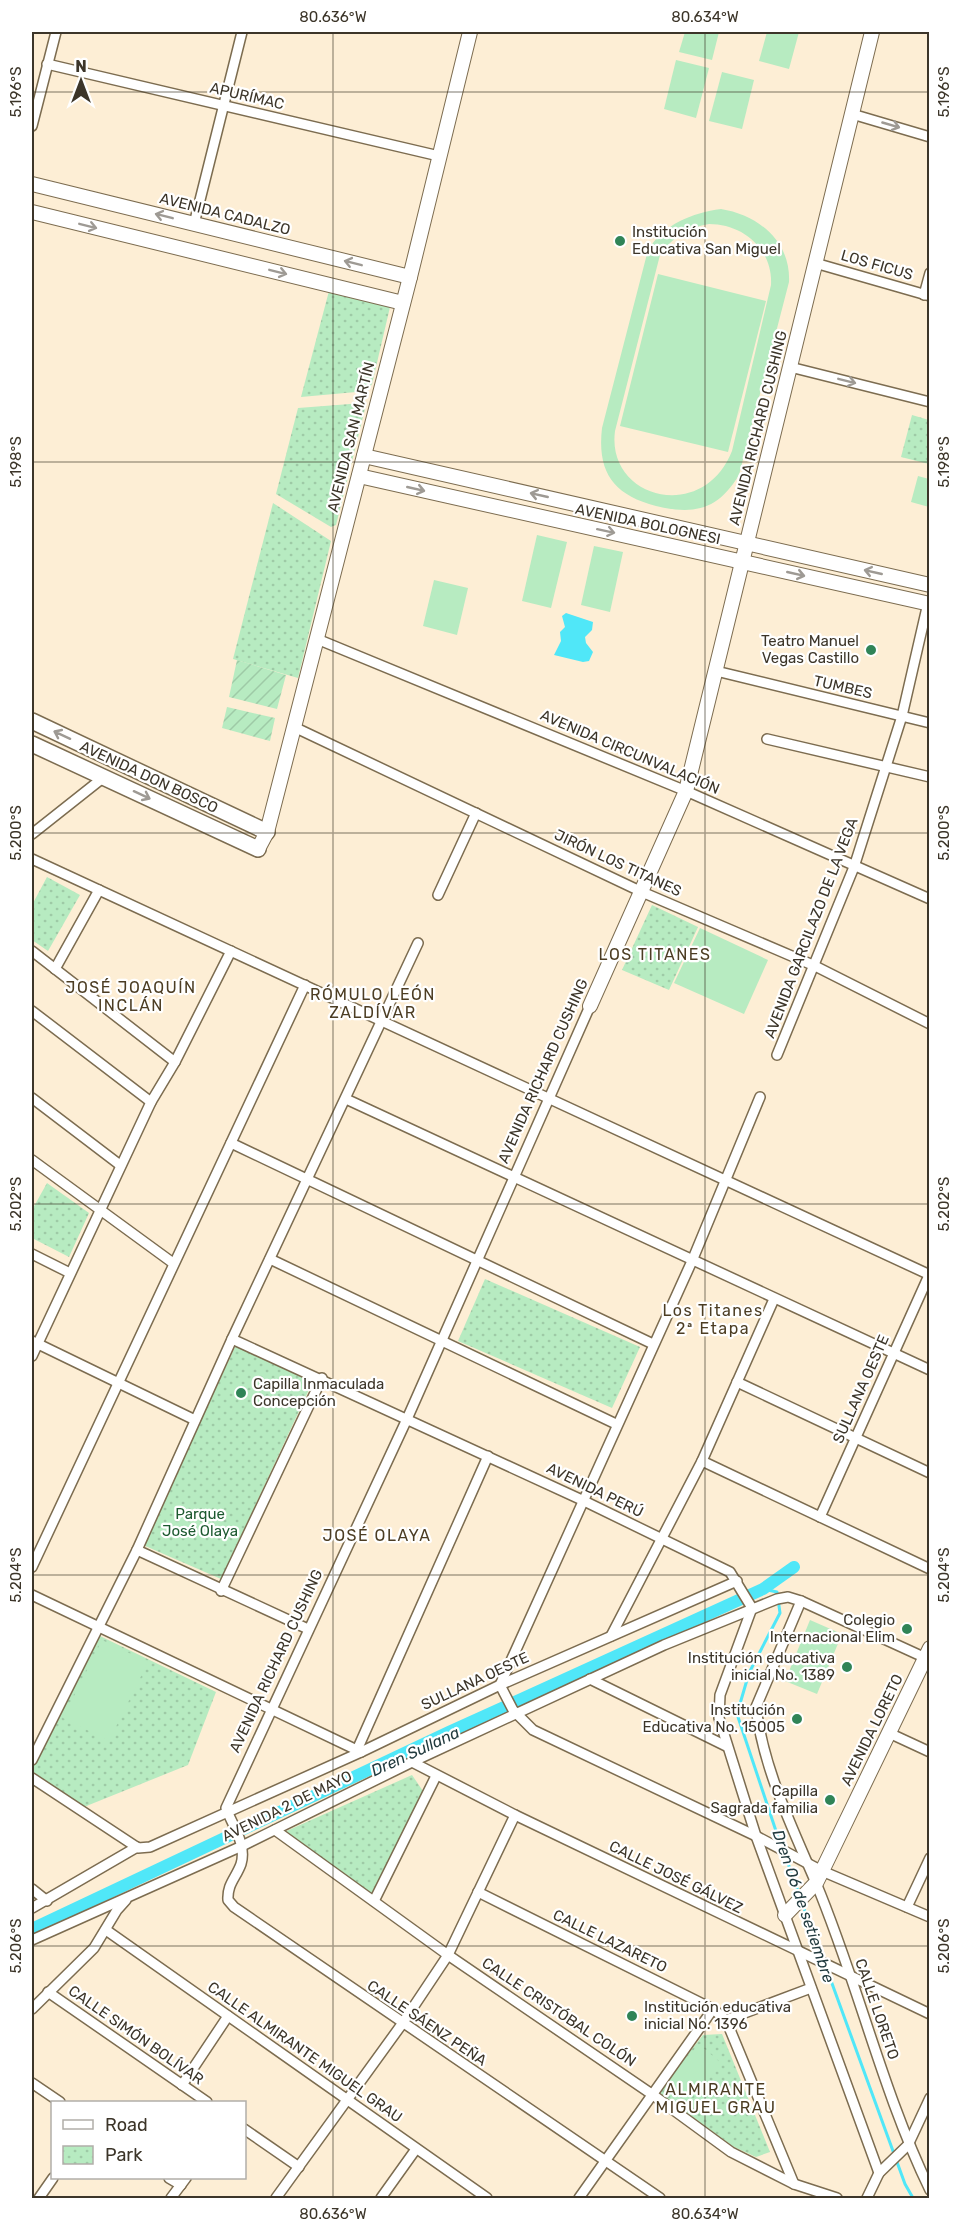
<svg xmlns="http://www.w3.org/2000/svg" width="961" height="2230" viewBox="0 0 961 2230" font-family="Rubik,sans-serif">
<defs>
<pattern id="park-dots" width="8" height="8" patternUnits="userSpaceOnUse" patternTransform="scale(1.5)"><rect width="8" height="8" fill="#b7ebc1"/><path d="M2 2h.1M6 6h.1" fill="none" stroke="#9ecaa6" stroke-width="1.8" stroke-linecap="round"/></pattern>
<pattern id="garden-furrows" width="10" height="10" patternUnits="userSpaceOnUse" patternTransform="scale(1.5)"><rect width="10" height="10" fill="#b7ebc1"/><path d="M-1 1l2-2M0 10L10 0M9 11l2-2" fill="none" stroke="#9ecaa6"/></pattern>
</defs>
<rect width="100%" height="100%" fill="#fdeed5"/>
<g fill="url(#park-dots)">
<path d="M329,291L387,302L390,307L372,384L367,391L301,397Z"/>
<path d="M363,403L365,409L336,525L331,527L276,494L298,408Z"/>
<path d="M912,415L929,420V464L901,457Z"/>
<path d="M273,503L331,541L298,678L233,659Z"/>
<path d="M47,877L80,895L48,951L32,940V905Z"/>
<path d="M652,905L698,927L669,990L622,970Z"/>
<path d="M47,1183L89,1213L69,1257L32,1238V1210Z"/>
<path d="M485,1279L640,1347L612,1408L458,1341Z"/>
<path d="M236,1345L313,1381L221,1579L143,1545Z"/>
<path d="M100,1636L216,1692L188,1765L84,1807L32,1771V1759Z"/>
<path d="M412,1775L425,1794L372,1894L282,1833Z"/>
<path d="M722,2034L770,2152L756,2157L734,2147L658,2092L703,2035Z"/>
</g>
<g fill="url(#garden-furrows)">
<path d="M237,660L286,675L277,709L229,697Z"/>
<path d="M227,707L275,718L270,741L222,728Z"/>
</g>
<g fill="#b7ebc1" fill-rule="evenodd">
<path d="M685,32H719L712,60L679,52Z"/>
<path d="M767,32H799L789,69L759,61Z"/>
<path d="M676,60L709,68L696,118L664,109Z"/>
<path d="M722,72L754,80L742,129L709,121Z"/>
<path d="M721,209C758,215 791,241 789,282L739,475C718,510 694,515 656,506C613,495 597,472 602,428L648,250C664,224 692,213 721,209ZM709,224C743,224 773,249 771,285L732,451C703,524 606,499 615,431L660,255C671,238 689,227 709,224Z"/>
<path d="M658,274L766,301L728,452L620,426Z"/>
<path d="M918,476L929,479V507L911,502Z"/>
<path d="M537,535L567,542L551,608L522,601Z"/>
<path d="M594,546L623,552L610,612L581,605Z"/>
<path d="M434,580L468,588L457,635L423,626Z"/>
<path d="M700,928L768,960L744,1014L674,983Z"/>
<path d="M810,1620L842,1634L817,1694L785,1681Z"/>
<path d="M102,1640L148,1662L109,1741L63,1718Z"/>
<path d="M699,2044L721,2063L689,2101L666,2082Z"/>
</g>
<path fill="#50e7f8" d="M566,613L593,622L592,630L585,637L586,643L593,652L589,661L583,662L554,655L561,641L560,632L565,627L562,616Z"/>
<g fill="none" stroke-linecap="round" stroke-linejoin="round">
<g stroke="#50e7f8" stroke-width="3">
<path d="M763,1589L777,1592L780,1613L749,1673L737,1714L781,1846"/>
<path d="M785,1855L799,1894"/>
<path d="M802,1903L822,1958"/>
<path d="M826,1967L905,2184L913,2198"/>
</g>
<path stroke="#50e7f8" stroke-width="12" d="M32,1929L449,1732L763,1589L794,1567"/>
<defs>
<g id="street">
<path d="M47,64L439,156"/>
<path d="M852,114L930,137"/>
<path d="M32,126L56,32"/>
<path d="M194,224L242,32"/>
<path d="M815,263L930,296"/>
<path d="M924,295L930,273"/>
<path d="M790,367L930,402"/>
<path d="M317,639L686,791L930,899"/>
<path d="M716,671L930,723"/>
<path d="M294,727L642,892L815,966L930,1024"/>
<path d="M767,739L930,777"/>
<path d="M32,834L104,777"/>
<path d="M32,859L930,1275"/>
<path d="M438,895L476,813"/>
<path d="M32,951L175,1062"/>
<path d="M55,969L99,890"/>
<path d="M590,1006L407,1419L226,1808C232,1825 247,1844 241,1864C236,1878 227,1884 228,1900L234,1907L660,2198"/>
<path d="M32,1011L151,1102"/>
<path d="M777,1055L854,867L902,716L928,603"/>
<path d="M760,1097L692,1261L500,1685L513,1710L533,1730L756,1836L822,1871L930,1917"/>
<path d="M32,1098L120,1165"/>
<path d="M346,1099L930,1370"/>
<path d="M231,1143L653,1344"/>
<path d="M32,1160L173,1263"/>
<path d="M32,1254L70,1273"/>
<path d="M270,1259L616,1424"/>
<path d="M232,1339L582,1500L730,1572L752,1608"/>
<path d="M32,1341L195,1420"/>
<path d="M32,1356L151,1102L175,1062L231,951"/>
<path d="M737,1382L930,1473"/>
<path d="M702,1461L930,1569"/>
<path d="M820,1517L930,1273"/>
<path d="M137,1550L308,1629"/>
<path d="M32,1567L305,985"/>
<path d="M221,1591L322,1378"/>
<path d="M32,1595L361,1752"/>
<path d="M801,1601L756,1707C763,1768 792,1827 816,1883C858,1983 882,2091 930,2190"/>
<path d="M752,1608L720,1695L719,1718L756,1836L879,2173"/>
<path d="M611,1636L702,1461L774,1299"/>
<path d="M590,1679L726,1746"/>
<path d="M889,1733L930,1752"/>
<path d="M357,1750L488,1456"/>
<path d="M32,1760L137,1550L232,1339L418,943"/>
<path d="M412,1762L515,1815L930,2014"/>
<path d="M32,1778L138,1848L150,1847L361,1752L500,1685L737,1581"/>
<path d="M275,1830L448,1955L653,2095L731,2152L794,2184L837,2198"/>
<path d="M32,1889L47,1901"/>
<path d="M478,1892L713,2009L726,2020L794,2184"/>
<path d="M374,1901L436,1776"/>
<path d="M907,1907L930,1858"/>
<path d="M32,1908L137,1847"/>
<path d="M106,1930L487,2198"/>
<path d="M32,1940L242,1846L412,1762L664,1645L777,1599L788,1597L801,1601L930,1660"/>
<path d="M48,1992L207,2102"/>
<path d="M32,2009L94,1948L117,1910L126,1900"/>
<path d="M726,2020L811,1988"/>
<path d="M32,2083L60,2102"/>
<path d="M182,2085L228,2016"/>
<path d="M244,2129L299,2167"/>
<path d="M169,2178L181,2185"/>
<path d="M39,2198L53,2178"/>
<path d="M171,2198L186,2178"/>
<path d="M276,2198L402,2024L448,1955L515,1815"/>
<path d="M381,2198L416,2149"/>
<path d="M579,2198L713,2009"/>
<path d="M867,2198L879,2173L908,2145L930,2098"/>
</g>
<g id="secondary">
<path d="M32,184L410,277"/>
<path d="M32,212L403,303"/>
<path d="M364,456L930,585"/>
<path d="M359,476L930,604"/>
<path d="M258,849L267,832L410,277L470,32"/>
<path d="M590,1006L686,791L872,32"/>
<path d="M785,1915L816,1883L822,1871L930,1648"/>
</g>
<g id="primary">
<path d="M32,721L267,832"/>
<path d="M32,744L258,849"/>
</g>
</defs>
<use href="#street" stroke="#7c6c50" stroke-width="12"/>
<use href="#secondary" stroke="#7c6c50" stroke-width="16"/>
<use href="#primary" stroke="#7c6c50" stroke-width="18"/>
<use href="#street" stroke="#fff" stroke-width="9"/>
<use href="#secondary" stroke="#fff" stroke-width="14"/>
<use href="#primary" stroke="#fff" stroke-width="15"/>
</g>
<defs><path id="oneway-shaft" d="M-6 0H5M1.5-3L5.5 0L1.5 3" fill="none" stroke-width="1.6" stroke-linecap="round" stroke-linejoin="round" transform="scale(1.5)"/></defs>
<g stroke="#9e9a94">
<use href="#oneway-shaft" transform="translate(891 125) rotate(16)"/>
<use href="#oneway-shaft" transform="translate(164 216) rotate(-166)"/>
<use href="#oneway-shaft" transform="translate(88 226) rotate(14)"/>
<use href="#oneway-shaft" transform="translate(353 263) rotate(-166)"/>
<use href="#oneway-shaft" transform="translate(278 272) rotate(14)"/>
<use href="#oneway-shaft" transform="translate(847 381) rotate(14)"/>
<use href="#oneway-shaft" transform="translate(416 489) rotate(13)"/>
<use href="#oneway-shaft" transform="translate(539 495) rotate(-167)"/>
<use href="#oneway-shaft" transform="translate(606 531) rotate(12)"/>
<use href="#oneway-shaft" transform="translate(873 572) rotate(-167)"/>
<use href="#oneway-shaft" transform="translate(796 574) rotate(13)"/>
<use href="#oneway-shaft" transform="translate(62 735) rotate(-155)"/>
<use href="#oneway-shaft" transform="translate(142 795) rotate(25)"/>
</g>
<path fill="none" stroke="#3c3529" stroke-width="1.5" stroke-opacity="0.45" d="M333,32V2198M705,32V2198M32,92H930M32,462H930M32,833H930M32,1204H930M32,1575H930M32,1946H930"/>
<g fill="#308457" stroke="#fff" stroke-width="2">
<circle cx="620" cy="241" r="6"/>
<circle cx="871" cy="650" r="6"/>
<circle cx="241" cy="1393" r="6"/>
<circle cx="907" cy="1629" r="6"/>
<circle cx="847" cy="1667" r="6"/>
<circle cx="797" cy="1719" r="6"/>
<circle cx="830" cy="1800" r="6"/>
<circle cx="632" cy="2016" r="6"/>
</g>
<g text-anchor="middle" stroke-width="4.5" stroke-linejoin="round" paint-order="stroke">
<g font-size="15" fill="#3c3529" stroke="#fff">
<text transform="translate(247 96) rotate(13)" y="5">APURÍMAC</text>
<text transform="translate(225 214) rotate(14)" y="5">AVENIDA CADALZO</text>
<text transform="translate(877 265) rotate(16)" y="5">LOS FICUS</text>
<text transform="translate(758 428) rotate(-76)" y="5">AVENIDA RICHARD CUSHING</text>
<text transform="translate(351 437) rotate(-76)" y="5">AVENIDA SAN MARTÍN</text>
<text transform="translate(648 524) rotate(12)" y="5">AVENIDA BOLOGNESI</text>
<text transform="translate(843 687) rotate(13)" y="5">TUMBES</text>
<text transform="translate(630 752) rotate(23)" y="5">AVENIDA CIRCUNVALACIÓN</text>
<text transform="translate(149 777) rotate(25)" y="5">AVENIDA DON BOSCO</text>
<text transform="translate(618 863) rotate(25)" y="5">JIRÓN LOS TITANES</text>
<text transform="translate(811 928) rotate(-69)" y="5">AVENIDA GARCILAZO DE LA VEGA</text>
<text transform="translate(543 1071) rotate(-66)" y="5">AVENIDA RICHARD CUSHING</text>
<text transform="translate(861 1389) rotate(-66)" y="5">SULLANA OESTE</text>
<text transform="translate(595 1490) rotate(26)" y="5">AVENIDA PERÚ</text>
<text transform="translate(276 1661) rotate(-65)" y="5">AVENIDA RICHARD CUSHING</text>
<text transform="translate(475 1681) rotate(-25)" y="5">SULLANA OESTE</text>
<text transform="translate(872 1730) rotate(-64)" y="5">AVENIDA LORETO</text>
<text transform="translate(287 1806) rotate(-26)" y="5">AVENIDA 2 DE MAYO</text>
<text transform="translate(676 1877) rotate(26)" y="5">CALLE JOSÉ GÁLVEZ</text>
<text transform="translate(610 1941) rotate(26)" y="5">CALLE LAZARETO</text>
<text transform="translate(877 2009) rotate(71)" y="5">CALLE LORETO</text>
<text transform="translate(559 2012) rotate(34)" y="5">CALLE CRISTÓBAL COLÓN</text>
<text transform="translate(427 2023) rotate(34)" y="5">CALLE SÁENZ PEÑA</text>
<text transform="translate(136 2035) rotate(35)" y="5">CALLE SIMÓN BOLÍVAR</text>
<text transform="translate(305 2052) rotate(35)" y="5">CALLE ALMIRANTE MIGUEL GRAU</text>
</g>
<g font-size="15" fill="#3c3529" stroke="#fff" text-anchor="end">
<text x="632" y="237" text-anchor="start">Institución<tspan x="632" dy="17">Educativa San Miguel</tspan></text>
<text x="859" y="646">Teatro Manuel<tspan x="859" dy="17">Vegas Castillo</tspan></text>
<text x="253" y="1389" text-anchor="start">Capilla Inmaculada<tspan x="253" dy="17">Concepción</tspan></text>
<text x="895" y="1625">Colegio<tspan x="895" dy="17">Internacional Elim</tspan></text>
<text x="835" y="1663">Institución educativa<tspan x="835" dy="17">inicial No. 1389</tspan></text>
<text x="785" y="1715">Institución<tspan x="785" dy="17">Educativa No. 15005</tspan></text>
<text x="818" y="1796">Capilla<tspan x="818" dy="17">Sagrada familia</tspan></text>
<text x="644" y="2012" text-anchor="start">Institución educativa<tspan x="644" dy="17">inicial No. 1396</tspan></text>
</g>
<g font-size="15" fill="#1c592f" stroke="#fff">
<text x="200" y="1519">Parque<tspan x="200" dy="17">José Olaya</tspan></text>
</g>
<g font-size="16" letter-spacing="1.5" fill="#4c3d23" stroke="#fff">
<text x="655" y="960">LOS TITANES</text>
<text x="131" y="993">JOSÉ JOAQUÍN<tspan x="131" dy="18">INCLÁN</tspan></text>
<text x="373" y="1000">RÓMULO LEÓN<tspan x="373" dy="18">ZALDÍVAR</tspan></text>
<text x="713" y="1316">Los Titanes<tspan x="713" dy="18">2ª Etapa</tspan></text>
<text x="377" y="1541">JOSÉ OLAYA</text>
<text x="716" y="2095">ALMIRANTE<tspan x="716" dy="18">MIGUEL GRAU</tspan></text>
</g>
<g font-size="16" font-style="italic" fill="#223b3f" stroke="#fff">
<text transform="translate(415 1751) rotate(-25)" y="6">Dren Sullana</text>
<text transform="translate(804 1906) rotate(71)" y="6">Dren 06 de setiembre</text>
</g>
</g>
<rect width="961" height="2230" fill="none" stroke="#ffffff" stroke-width="66"/>
<rect x="51" y="2101" width="195" height="78" fill="#ffffff" stroke="#b1aea9" stroke-width="1.5"/>
<rect x="63" y="2120" width="30" height="9" fill="#ffffff" stroke="#b1aea9" stroke-width="1.5"/>
<text x="105" y="2131" font-size="18" fill="#3c3529">Road</text>
<rect x="63" y="2146" width="30" height="18" fill="url(#park-dots)" stroke="#b1aea9" stroke-width="1.5"/>
<text x="105" y="2161" font-size="18" fill="#3c3529">Park</text>
<g transform="translate(81 81)" stroke="#ffffff" stroke-width="4.5" paint-order="stroke">
<path d="M0-4.5L10 22L0 15L-10 22Z" fill="#3c3529"/>
<text y="-9" font-size="16" font-weight="bold" text-anchor="middle" fill="#3c3529">N</text>
</g>
<rect x="33" y="33" width="895" height="2164" fill="none" stroke="#3c3529" stroke-width="2"/>
<g font-size="15" text-anchor="middle" fill="#3c3529">
<text x="333" y="22">80.636°W</text>
<text x="705" y="22">80.634°W</text>
<text transform="translate(16 92) rotate(-90)" y="5">5.196°S</text>
<text transform="translate(944 92) rotate(-90)" y="5">5.196°S</text>
<text transform="translate(16 462) rotate(-90)" y="5">5.198°S</text>
<text transform="translate(944 462) rotate(-90)" y="5">5.198°S</text>
<text transform="translate(16 833) rotate(-90)" y="5">5.200°S</text>
<text transform="translate(944 833) rotate(-90)" y="5">5.200°S</text>
<text transform="translate(16 1204) rotate(-90)" y="5">5.202°S</text>
<text transform="translate(944 1204) rotate(-90)" y="5">5.202°S</text>
<text transform="translate(16 1575) rotate(-90)" y="5">5.204°S</text>
<text transform="translate(944 1575) rotate(-90)" y="5">5.204°S</text>
<text transform="translate(16 1946) rotate(-90)" y="5">5.206°S</text>
<text transform="translate(944 1946) rotate(-90)" y="5">5.206°S</text>
<text x="333" y="2219">80.636°W</text>
<text x="705" y="2219">80.634°W</text>
</g>
</svg>
